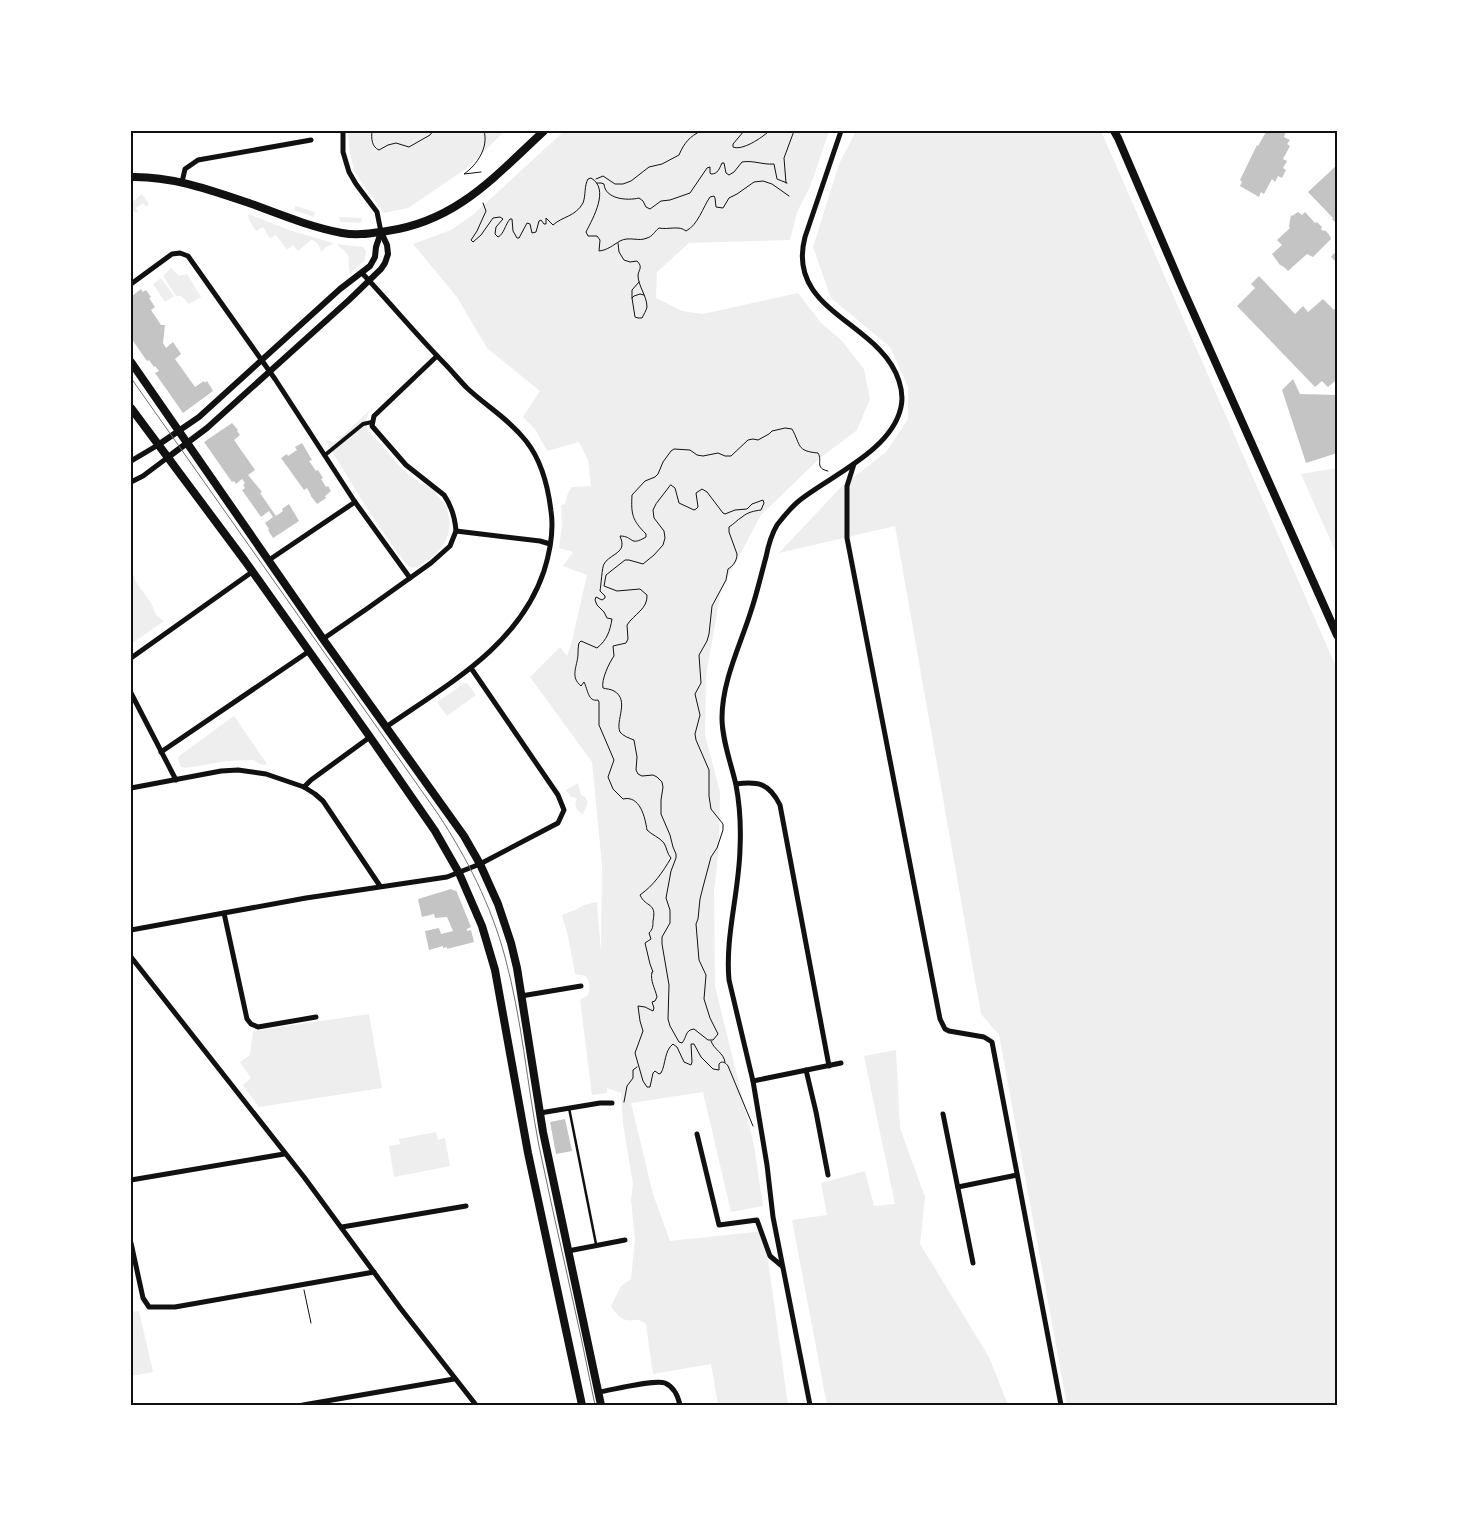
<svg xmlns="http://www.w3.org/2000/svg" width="1468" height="1536" viewBox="0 0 1468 1536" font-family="'Alegreya Sans',sans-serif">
<rect width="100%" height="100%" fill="#fff"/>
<g fill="#eee">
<path d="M348,131H505L467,168L408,208L384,213L355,173L350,153Z"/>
<path d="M564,131H829L810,187L797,212L790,240L689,243L657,272L656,298L682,311L703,314L798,293L821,323L842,341L864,369L870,399L857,430L819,459L761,515L721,590L706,676L705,735L720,792L719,846L714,891L715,986L754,1145L763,1206L731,1212L703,1092L631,1103L653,1194L670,1241L764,1231L788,1405H718L711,1364L653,1374L646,1324C635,1316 637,1322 626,1320C619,1318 615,1312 611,1306L621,1286L631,1279L635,1239L631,1200L633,1184L623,1124L621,1093L607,1088V1093L592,1095L580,1000L588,995C590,988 591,981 585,976L575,974L568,936L562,915L577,909L584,905L597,902L601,952L602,865L592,762L530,677L560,647L567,656L572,641L587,575L563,566L573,552L559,548L562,525L561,505L565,504L568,493L572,487L591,486L588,460L579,442L547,451L535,429L523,417L540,391L487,348L457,297L413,244L451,230L474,214Z"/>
<path d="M856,131H1101L1337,669V1405H1067L999,1035L981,1014L895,526L779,553L841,487L886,452L908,419V387L890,347L831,298L813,247L839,164Z"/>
<path d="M142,194L149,204L146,207L143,203L136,208L138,212L136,213L131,208V203Z"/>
<path d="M295,206L315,212L314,217L294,210Z"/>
<path d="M248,214L289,230L333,243V244L326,247L321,252C320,246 317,241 311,240L298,251L293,245L287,250L276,235L270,238L263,227L256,231L249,220Z"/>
<path d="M339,217L362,218L361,223L340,222Z"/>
<path d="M336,244L363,247L366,251L365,260L350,273C346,253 354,258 336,244Z"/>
<path d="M171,268L179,276L187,274L201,297L189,304L181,296H176L163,276Z"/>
<path d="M161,278L174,296L165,302L153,284Z"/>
<path d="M369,411L366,420L367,429L403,470L421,484H425L435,491C437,497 443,501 446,507C457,535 441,554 416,567L413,568L408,566L394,548L368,510L325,440L333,442L337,441Z"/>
<path d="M1337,468V555L1301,474Z"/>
<path d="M131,569L136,582L151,603L156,615L164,621L131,644Z"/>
<path d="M465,683L468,684L476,695L447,716L437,702Z"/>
<path d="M234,716L267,764C262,766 258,763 254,760L227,761L186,768L181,767L178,759L179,756Z"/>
<path d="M578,783L581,795L585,797L588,802L583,814C575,810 574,806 577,798L571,797L566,790Z"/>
<path d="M369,1014L382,1088L259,1107L243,1085L251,1078L240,1062L250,1055L253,1031Z"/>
<path d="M896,1050L900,1128L925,1197L920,1244L989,1357L1008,1405H827L792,1220L827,1215L821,1183L865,1171L874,1206L895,1204L864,1056Z"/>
<path d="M436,1132L438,1140L445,1138L450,1166L394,1177L389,1146L400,1144L399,1139Z"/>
<path d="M139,1311L153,1372L131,1376V1312Z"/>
</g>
<g fill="#c4c4c4">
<path d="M1270,131L1278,132L1286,131L1284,137L1290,140L1287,144L1290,146L1283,159L1287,161L1283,168L1286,170L1282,178L1278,176L1275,182L1272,179L1264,194L1261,192L1259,197L1240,186L1242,182L1240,180L1257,145L1258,146L1266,132L1268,133Z"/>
<path d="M1337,165V224L1332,219L1333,218L1308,192Z"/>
<path d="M1298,212L1302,215L1305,212L1315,223L1317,222L1322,227L1321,230L1326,231L1330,236L1331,239L1313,257L1307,254L1288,271L1284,267L1280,265L1272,254L1282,245L1277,240L1290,228L1289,226L1291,215L1292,216Z"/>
<path d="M1334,253L1337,256V263L1331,257Z"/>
<path d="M1259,276L1295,314L1303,306L1308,312L1323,299L1334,310L1337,306V383L1335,381L1328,387L1322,381L1315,387L1237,306L1255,288L1251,284Z"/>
<path d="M141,289L143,292L146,290L151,297L149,298L155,307L151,310L161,325H165L163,343L166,348L173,342L181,354L175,359L195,387L204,381L205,383L207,381L213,391L183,413L155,373L159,371L155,366L154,367L149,360L147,361L131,338V297Z"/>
<path d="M1293,379L1300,394L1337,395V453L1306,463L1282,390Z"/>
<path d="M232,423L238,430L237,431L240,435L234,440L255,470L248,475L262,492L260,493L276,516L283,511L282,509L289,504L299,521L273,538L268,530L269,529L265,523L273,517L269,511L261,517L242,490L245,488L243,485L245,483L242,479L236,484L234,481L232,482L204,442Z"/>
<path d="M302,443L312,460L309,461L316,471L318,470L323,478L321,479L326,487L328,486L331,491L325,496L326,498L317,504L310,495H311L307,488L304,490L281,458L287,454L288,456L297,450L295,447Z"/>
<path d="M451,889L455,891L456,890L471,927L467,929V931L471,930L474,942L447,949V947L443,948V946L429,950L425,931L439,928L441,934L453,931L447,917L435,918L434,914L422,917L418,899Z"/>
<path d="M565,1119L572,1151L556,1154L550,1122Z"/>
</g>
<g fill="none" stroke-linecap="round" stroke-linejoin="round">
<g stroke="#111" stroke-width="1">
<path d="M372,131C371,139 372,147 379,150L388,145L396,143L409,147L430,135L433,131"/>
<path d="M744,131L733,144V147C742,151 762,138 769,131"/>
<path d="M481,172L464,174C477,165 489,147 484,131"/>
<path d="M596,179L603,176L615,184H623L631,181L649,167L662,164L679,155C684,143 690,136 701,131"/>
<path d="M597,183H601L604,184C605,199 627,201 639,198L643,201L646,207L650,209L661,201L670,200L690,193L707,168L710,167V173L711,174C718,174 719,169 722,163H724L726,173L729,175L734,172L742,162C753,160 763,165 774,164L777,179L787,183"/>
<path d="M786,183L784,158L794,131"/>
<path d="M483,203L486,211L477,231L471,240L473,242L481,235L493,218L500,217L503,219L496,227L495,234L498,237C504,234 505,225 510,219H512L513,231L517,238H519L527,223L530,224L532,233L536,232L539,221L541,220L544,224H546V218L553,225C563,216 575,217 583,203C586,195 584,186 588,179L591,178C610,189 593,218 586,232L588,236H597L600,240L599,251C608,250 613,245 620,241C629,236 639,242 647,238C652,237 655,231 659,228C669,230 679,225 686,231C698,225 703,207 710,197L714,196L715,198L716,207L723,208L729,198L737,194L754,182L763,181L772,184L789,196"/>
<path d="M618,243L619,252L624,260L630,262L637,261C643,267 639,269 638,275C638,286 647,296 647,307C646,311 644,314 642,318H638L635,317L632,298L634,296L640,294L644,295"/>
<path d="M632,298V290L639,282"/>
<path d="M671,485L675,488L679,503L694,510L696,509L698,507L696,493L702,489L707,492L723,513L725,514L735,510L747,509L752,504L763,500L764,503L761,510C754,511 748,512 742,517C737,520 734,524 729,527V532L737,554C737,561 733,566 728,569L726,580L712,606L709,634L707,641L699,655L701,683L695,694L700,715L695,734L696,740L709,770V796L711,809L723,824V830L717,848L711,857L703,887L700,899L698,919L696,924L699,960L706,975L704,999L710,1018L718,1034L713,1040H708L694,1029C685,1030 687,1037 682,1043L679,1042L670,1026L668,1019L669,985L662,944V937L670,923V910L666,898L671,871L676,858V854L673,847L670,835L661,814V800L663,787L662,782L657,777L653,775L642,776L638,774L636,770L637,757L634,740C629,738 623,736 620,732C615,721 630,700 614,691C611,689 606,689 603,688C601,680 609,663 614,656L613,646L626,643L628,639L627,625C634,614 648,609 647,595L640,589L617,591L604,586L606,575L625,560H629L643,564L654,555L663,545L665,538L664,531L654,518L653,510L656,504Z"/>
<path d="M711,1041C714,1050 724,1053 725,1062"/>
<path d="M624,1102L627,1086L633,1078V1070L637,1067"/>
<path d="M753,1126L728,1066C726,1063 722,1060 719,1064V1070L713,1069L701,1057L694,1044H691L692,1062L691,1065L684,1062L677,1047L673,1044C664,1051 666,1064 661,1073L659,1074L655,1071L653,1073L650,1087H647L643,1081L635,1053L643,1031L640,1021L638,1006L645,1007L653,1011L654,1008L652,1002L655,1001L657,997C655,988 650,981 652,972H653L650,964L645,943L651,939L649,933C653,929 653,926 653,921C657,902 646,908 640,895C654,885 662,873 671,858C667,854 667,848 664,843C659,837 652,835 647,830C645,817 640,795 623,799L613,789L608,777L614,760L599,725V702L598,700C588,702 588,690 584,682L581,686C570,677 577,667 578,655C578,651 578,647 579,643L581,641L597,648C607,640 610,631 612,619L607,618L604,612L597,605L595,600L596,597L602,600L605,598V596L600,591C601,586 602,567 604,564C608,556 623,553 622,544C622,541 621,539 620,536C634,536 629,547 646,537V534C632,520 631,514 632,495L645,481L655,477L658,474L663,462L671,451L674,449L690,450L697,455L703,456L718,453L725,456H731L748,440L753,439L758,440L769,434L772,431L785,428L792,429C801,445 796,451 818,453C823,461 814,468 828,471"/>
<path d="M304,1290L311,1323"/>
</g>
<path stroke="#111" stroke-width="2.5" d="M569,1108L596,1244"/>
<path stroke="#111" stroke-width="4" d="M325,455L363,424L372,422"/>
<g stroke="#111" stroke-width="5">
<path d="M343,131V152L349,172L356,184L377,212L381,232"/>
<path d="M182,182L185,169L198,160L311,140"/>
<path d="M362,273C390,303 416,334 444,363C452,371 459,380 467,388C486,406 509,419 526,441C542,461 548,486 551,511C554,531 550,552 544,571C519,646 448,684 386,727"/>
<path d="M131,284L172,254L180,253L188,256L275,379L355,502L410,578"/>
<path d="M437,356L374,416L372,426L406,465L444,495C451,505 455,518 456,531"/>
<path d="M131,461L158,445"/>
<path d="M854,464L847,486V538L940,1019L945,1029L949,1031L984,1037L992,1042L1061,1405"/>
<path d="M131,482L143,476L167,458"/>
<path d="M269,560L355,502"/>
<path d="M323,639L368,608L431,563L450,546L456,531L540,541L550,544"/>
<path d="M131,658L252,572"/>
<path d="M131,693L176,780"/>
<path d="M161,752L308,652"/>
<path d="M736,784C758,781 769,783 780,805L829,1066"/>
<path d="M304,787L311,780L370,737"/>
<path d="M131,788L221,771L238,770L266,774L304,787L315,794L323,801L380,886"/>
<path d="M224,913L247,1019L251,1024L258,1027L316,1017"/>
<path d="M131,930L306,898L447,877L480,864L558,823L564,810L558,795L471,668"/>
<path d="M131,957L304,1177L401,1309L476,1405"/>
<path d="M521,996L581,986"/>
<path d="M806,1070L816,1112L828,1175"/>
<path d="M753,1081L841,1063"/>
<path d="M540,1113L600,1103H612"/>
<path d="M943,1114L973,1263"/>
<path d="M697,1134L719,1225L757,1220L770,1256L782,1266"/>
<path d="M131,1180L284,1154"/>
<path d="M958,1187L1017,1175"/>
<path d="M342,1227L466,1206"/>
<path d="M131,1243L143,1298L149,1307H175L374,1272"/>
<path d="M568,1251L625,1240"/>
<path d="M599,1392C612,1390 655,1379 665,1383C674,1387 678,1396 680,1405"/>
<path d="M303,1405L454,1379"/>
<path d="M810,1405L773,1217L767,1165L753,1081L729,980C725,936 739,893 740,849C741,828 740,806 736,785C731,763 722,740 722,718C722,681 740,646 751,611C757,593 761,575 766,557C768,547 771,535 777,525C784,516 791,507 800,500C832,475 892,450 901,407C903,398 902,390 899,381C881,322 785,312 805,237L841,131"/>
</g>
<g stroke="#111" stroke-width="6">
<path d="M158,445L199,417L340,289L370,266L375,257L376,247L381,232"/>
<path d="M167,458L207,428L349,300L381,269L385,263L388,254L387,245L381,232"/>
</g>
<g stroke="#111" stroke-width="8">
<path d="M1114,131L1118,138L1181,285L1337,635"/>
<path d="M131,177C172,176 210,190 249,203C279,214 310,227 342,233C358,236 372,233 387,231C457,221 495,176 544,131"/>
<path d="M131,362L323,639L464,836L480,864L498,904L511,943L517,968L543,1132L601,1405"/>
<path d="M131,408L245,561L370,737L435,831L459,873L482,926L495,970L528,1153L582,1405"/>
</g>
<path stroke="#707070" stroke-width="1" d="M131,378L438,814C467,858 491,905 505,957C522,1019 527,1084 539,1146C557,1233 578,1318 595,1405"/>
</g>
<rect width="1468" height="1536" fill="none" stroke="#ffffff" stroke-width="265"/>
<rect x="132" y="132" width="1204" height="1272" fill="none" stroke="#111" stroke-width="2"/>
</svg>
